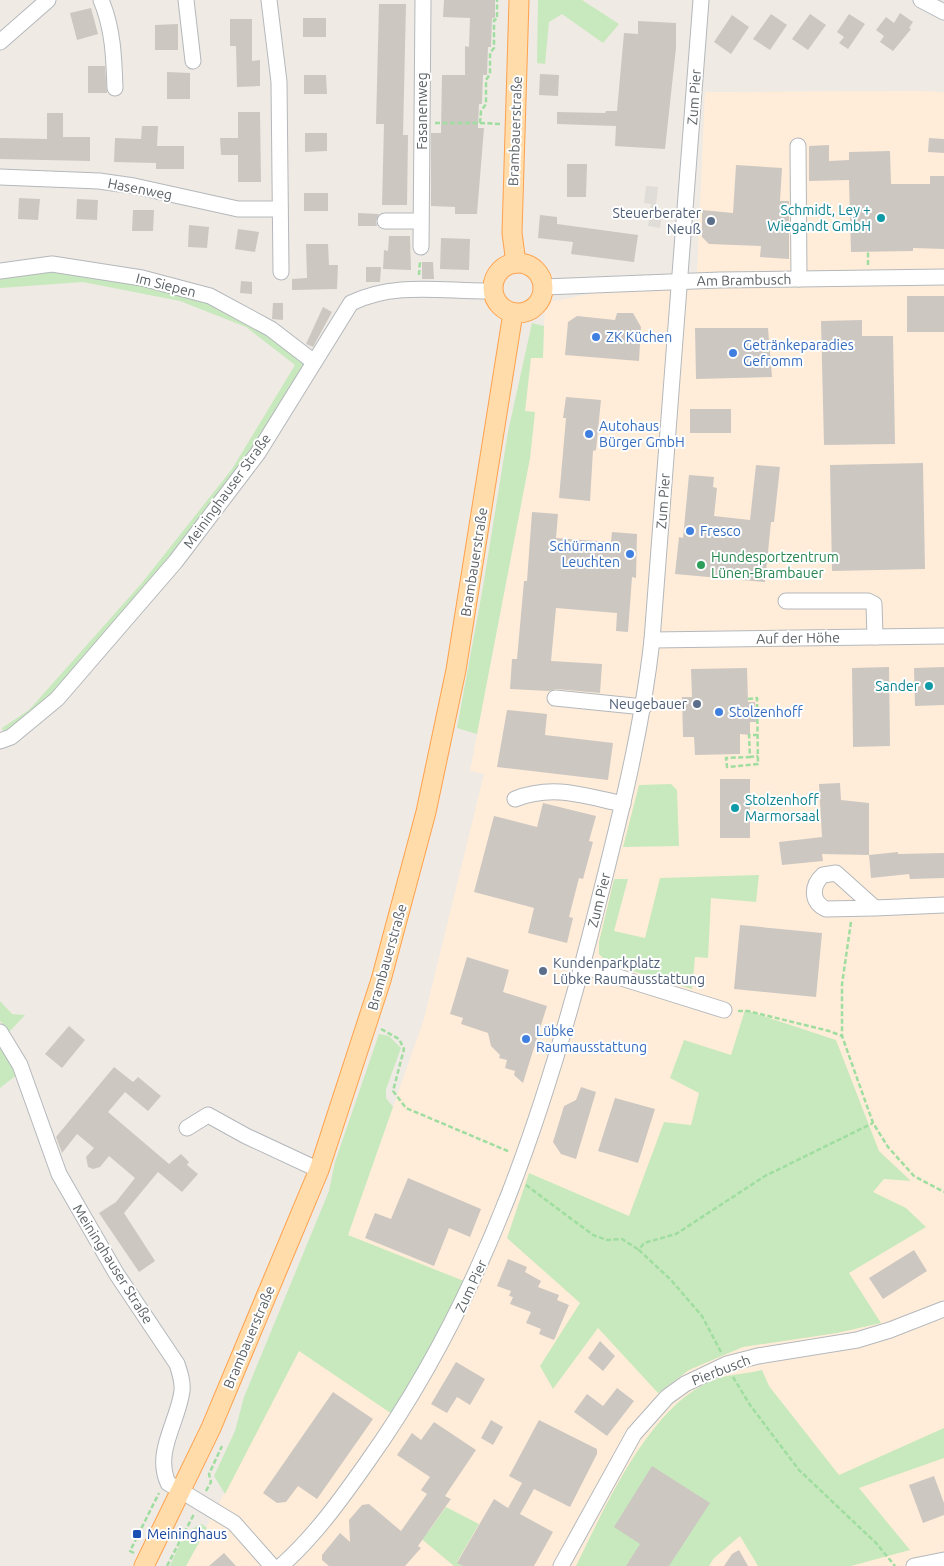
<svg xmlns="http://www.w3.org/2000/svg" width="944" height="1566" viewBox="0 0 944 1566" font-family="Ubuntu,sans-serif">
<rect width="100%" height="100%" fill="#efeae3"/>
<path fill="#ffedd9" d="M920,91L944,92V1566H186L299,1351L348,1235L424,1019L484,774L470,771L530,458L535,412L525,411L531,358L543,357L545,303L697,272L705,92Z"/>
<path fill="#e0dcd8" d="M646,186L658,187L655,214L662,215L660,228L648,226L651,204L644,203Z"/>
<g fill="#c8e9bd">
<path d="M538,0H582L619,24L603,43L562,14L549,22L545,64L537,63Z"/>
<path d="M55,270C117,276 181,288 237,314C260,325 282,346 303,360L304,372L233,482L49,699L4,734L2,728L29,710L141,584L232,469L295,365L246,327L180,301L83,282L0,288V275Z"/>
<path d="M532,323L544,326L543,358H531L525,411L535,412L530,458L477,734L457,728L483,587L508,432Z"/>
<path d="M671,784L677,790L679,846L623,847L639,785Z"/>
<path d="M759,875L756,902L711,898L708,958L695,957L692,989L609,964L599,954V942L614,879H628L614,931L645,938L660,878Z"/>
<path d="M0,1001L12,1014L25,1015L9,1032L0,1021Z"/>
<path d="M745,1010L836,1040L879,1151L911,1181L884,1179L873,1192L906,1208L926,1227L849,1273L881,1323L837,1333L743,1347L689,1370L658,1393L598,1328L553,1389L540,1366L580,1303L507,1238L529,1173L629,1216L664,1122L691,1125L699,1093L670,1078L684,1040L731,1055Z"/>
<path d="M379,1034L389,1036L401,1048L386,1089V1098L393,1107L348,1235L464,1281L435,1341L392,1414L299,1351L225,1494L214,1476L235,1431L244,1397L329,1191L335,1162Z"/>
<path d="M0,1042L18,1074L0,1088Z"/>
<path d="M762,1370L769,1386L839,1475L944,1428V1458L859,1488L910,1550L851,1566H758L740,1536L714,1558L709,1566H576C605,1507 649,1406 713,1380C728,1374 747,1374 762,1370Z"/>
<path d="M446,1507L479,1524L457,1562L463,1566H454L412,1531L417,1525L428,1532Z"/>
<path d="M202,1524L207,1528L186,1566H170C178,1549 183,1531 202,1524Z"/>
</g>
<g fill="#cdc7c2">
<path d="M444,0H495V18H492L491,47H488L487,75H483L482,104H479L478,128H484L477,214H455V207L431,206V133H441L442,75H465V46L469,47L470,18L443,17Z"/>
<path d="M379,4H406L403,135H408L407,205H382L384,124H376Z"/>
<path d="M91,8L98,34L77,40L70,13Z"/>
<path d="M900,13L913,22L909,28L911,29L893,51L880,42L884,36L876,30L886,17L894,23Z"/>
<path d="M771,14L787,25L770,50L753,39Z"/>
<path d="M810,14L826,25L808,50L792,39Z"/>
<path d="M849,14L865,24L848,49L839,43L844,37L837,32Z"/>
<path d="M732,15L749,27L731,54L714,42Z"/>
<rect x="303" y="18" width="23" height="19"/>
<path d="M230,19H252V61L260,60V86L237,87L236,46H230Z"/>
<path d="M638,21L676,23V48L665,149L615,146L616,126L557,124V112L605,113L606,111H617L624,33L638,34Z"/>
<path d="M178,24V50H155V25Z"/>
<path d="M88,66H105L107,93H88Z"/>
<path d="M167,72L190,73V99H167Z"/>
<path d="M540,74L559,75L558,96L539,95Z"/>
<path d="M304,75H326L327,94H304Z"/>
<path d="M238,112H260L261,182H238V155H221L220,138H238Z"/>
<path d="M47,113H63V137H90V161L0,159V138L47,139Z"/>
<path d="M142,126H158L157,146H184V169H156V163L114,162L115,138L141,139Z"/>
<path d="M305,133H327V151L305,152Z"/>
<path d="M929,138L944,139V153L928,152Z"/>
<path d="M829,145V161L849,160V152L890,151L891,184H930V176H944V249L913,248V251L851,252L849,180L809,181V146Z"/>
<path d="M567,164H587L586,197H567Z"/>
<path d="M736,165L782,168L780,201H789V259L760,257L761,246L709,244L702,237V210L733,213Z"/>
<rect x="304" y="193" width="24" height="18"/>
<path d="M19,198L40,199L38,220L18,219Z"/>
<path d="M77,199L98,200L97,220L76,219Z"/>
<path d="M133,210H154L153,231H132Z"/>
<path d="M358,213L379,214L376,221L377,226H358Z"/>
<path d="M540,215L557,217V224L638,235L634,262L571,254L573,242L538,238Z"/>
<path d="M189,225L209,227L207,248L188,247Z"/>
<path d="M238,229L259,232L255,252L235,249Z"/>
<path d="M389,236H410L411,270L383,269L384,250L388,251Z"/>
<path d="M441,238L470,239L469,270L440,269Z"/>
<path d="M306,244H328L329,265H338L337,289L292,290V279L307,278Z"/>
<path d="M422,262H433L434,279H422Z"/>
<path d="M366,267H381L380,282H366Z"/>
<path d="M241,281L252,282V294L240,293Z"/>
<rect x="907" y="296" width="37" height="36"/>
<path d="M273,303H283V320L272,319Z"/>
<path d="M323,307L332,312L313,347L306,344Z"/>
<path d="M617,313H633L641,327L639,361L565,355L568,322L577,316L615,320Z"/>
<path d="M862,320V336H893L895,444L824,445L821,321Z"/>
<path d="M695,328H768L772,377L696,379Z"/>
<path d="M566,397L601,400L596,450L593,451L590,501L559,498L566,418H563Z"/>
<rect x="690" y="409" width="41" height="24"/>
<path d="M923,463L925,569L832,571L830,465Z"/>
<path d="M756,465L780,467L774,522H771L765,582L675,574L679,537L683,538L689,475L714,477L713,487L717,488L714,516L750,520Z"/>
<path d="M532,512L558,514L556,538L611,542L612,532L637,534L636,578L632,577L628,632L616,631L617,613L556,608L551,661L602,664L600,693L556,689L549,691L510,689L512,659H517L524,581H527Z"/>
<path d="M889,667L890,746L853,747L852,668Z"/>
<path d="M944,667V705L915,706L914,668Z"/>
<path d="M747,668L748,702H755L756,722H750V735L740,734V754L695,755L694,737H683L682,697H692L691,669Z"/>
<path d="M507,710L547,714L545,735L613,743L608,780L497,767Z"/>
<rect x="720" y="779" width="30" height="59"/>
<path d="M840,783L841,800L869,803V855L898,852V854L944,853V878L910,879L909,874L871,878L869,855L822,854L823,861L782,865L779,842L822,837L819,784Z"/>
<path d="M543,803L596,816L589,841L593,842L583,879L579,878L569,917L573,918L567,943L528,933L534,908L474,892L494,816L537,827Z"/>
<path d="M740,925L822,933L816,997L734,989Z"/>
<path d="M467,957L509,970L503,992L547,1006L523,1083L514,1075L515,1071L505,1068L507,1060L499,1058L500,1055L491,1046L488,1033L461,1024L463,1018L450,1014Z"/>
<path d="M69,1026L85,1040L62,1068L45,1054Z"/>
<path d="M114,1067L133,1082L138,1077L161,1096L148,1111L125,1092L108,1112L169,1164L181,1154L189,1162L187,1165L198,1174L182,1192L158,1172L124,1213L155,1261L139,1272L99,1213L116,1202L135,1178L109,1156L100,1167L93,1169L88,1167L86,1157L94,1148L77,1134L62,1153L56,1137Z"/>
<path d="M581,1087L596,1092L576,1159L561,1154L553,1142L564,1106L576,1100Z"/>
<path d="M615,1098L655,1109L638,1163L598,1151Z"/>
<path d="M408,1178L481,1209L470,1237L449,1228L434,1266L365,1238L375,1213L391,1219Z"/>
<path d="M914,1250L927,1271L883,1299L869,1278Z"/>
<path d="M508,1259L527,1267L525,1272L541,1281L538,1287L559,1295L557,1300L569,1305L554,1340L539,1334L541,1329L526,1323L531,1312L510,1304L513,1297L509,1296L511,1291L497,1286Z"/>
<path d="M600,1341L615,1356L603,1371L588,1358Z"/>
<path d="M456,1362L485,1379L470,1405L457,1397L447,1413L431,1404Z"/>
<path d="M617,1388L634,1401L607,1436L574,1412L587,1394L603,1406Z"/>
<path d="M333,1392L373,1419L317,1499L298,1486L286,1502L277,1503L263,1493Z"/>
<path d="M491,1420L503,1427L493,1445L481,1438Z"/>
<path d="M539,1420L597,1449V1454L570,1507L534,1489L520,1514L553,1532L534,1566H463L457,1563L494,1499L508,1508L522,1483L509,1476Z"/>
<path d="M434,1422L476,1450L445,1496L451,1499L418,1546L421,1548L405,1566H329L322,1560V1555L340,1533L350,1542L349,1520L362,1505L369,1504L401,1531L427,1494L421,1490L430,1477L397,1455L412,1433L421,1440Z"/>
<path d="M652,1466L710,1503L669,1566H626L640,1544L614,1527Z"/>
<path d="M934,1476L944,1503V1515L923,1523L909,1485Z"/>
<path d="M739,1550L748,1566H724L732,1554Z"/>
<path d="M224,1553L236,1566H209Z"/>
</g>
<g fill="none" stroke-linecap="round" stroke-linejoin="round">
<defs>
<g id="minor">
<path d="M101,0C113,28 114,58 115,88"/>
<path d="M186,0L193,61"/>
<path d="M269,0L279,82L281,272"/>
<path d="M921,0L944,12"/>
<path d="M0,42L48,0"/>
<path d="M798,146L799,279"/>
<path d="M0,177L99,181L134,186L238,209H280"/>
<path d="M385,221H421"/>
<path d="M421,247L423,0"/>
<path d="M0,271L52,264L142,278L210,296L271,329L314,362"/>
<path d="M544,287L720,280L944,277"/>
<path d="M786,601H868L874,604L875,637"/>
<path d="M652,640L944,636"/>
<path d="M555,698L644,707"/>
<path d="M0,741L11,737L57,699L176,561L258,453L351,303C396,281 445,292 493,291"/>
<path d="M515,799C554,784 584,796 623,804"/>
<path d="M875,908L826,909C811,902 811,886 823,875L836,873L875,908L944,905"/>
<path d="M583,966L724,1010"/>
<path d="M0,1032L20,1065L59,1174L116,1273L177,1364C180,1373 183,1382 182,1391C178,1422 154,1452 168,1483L234,1523L272,1566"/>
<path d="M187,1128L208,1115L246,1136L319,1170"/>
<path d="M281,1566C315,1536 342,1498 368,1461C487,1294 549,1100 598,904C620,817 642,730 652,640L701,0"/>
<path d="M561,1566L634,1434L667,1397L685,1384L727,1364L758,1356L857,1340L890,1330L944,1309"/>
<path d="M914,1566L944,1560"/>
</g>
<g id="major">
<circle cx="518" cy="288" r="25"/>
<path d="M516,263L512,233L519,0"/>
<path d="M144,1566L211,1428L319,1170L381,980L426,812L456,670L513,313"/>
</g>
</defs>
<use href="#minor" stroke="#b4b8bc" stroke-width="17"/>
<use href="#major" stroke="#ffa14d" stroke-width="21"/>
<g stroke="#9fdda0" stroke-width="2.5" stroke-dasharray="5 2.5" stroke-linecap="butt">
<path d="M435,123H480L481,111L486,104V80L490,74V53L494,48V20L497,19V0"/>
<path d="M480,123L501,124"/>
<path d="M868,265V252"/>
<path d="M419,275L420,261"/>
<path d="M748,699L757,698L758,764L727,767L726,758L750,757"/>
<path d="M758,735H749L750,757L758,756"/>
<path d="M851,922L842,984V1036L873,1123L888,1147L914,1176L944,1192"/>
<path d="M738,1011H748L829,1031L842,1036"/>
<path d="M381,1029L399,1039L404,1049L393,1091L406,1108L510,1152"/>
<path d="M526,1185L593,1235L607,1240L622,1239L639,1250"/>
<path d="M721,1352L702,1316L671,1280L639,1250L644,1243L676,1234L765,1176L873,1123"/>
<path d="M733,1377L750,1405L799,1470L876,1543L895,1566"/>
<path d="M206,1491L211,1482L209,1474L222,1446"/>
<path d="M134,1553L130,1551L159,1493"/>
<path d="M167,1566L194,1514"/>
</g>
<use href="#minor" stroke="#fff" stroke-width="15"/>
<use href="#major" stroke="#ffdca9" stroke-width="19"/>
</g>
<g fill="#0f9aa8" stroke="#fff" stroke-width="2">
<circle cx="881" cy="218" r="5"/>
<circle cx="929" cy="686" r="5"/>
<circle cx="735" cy="808" r="5"/>
</g>
<g fill="#5c6f8a" stroke="#fff" stroke-width="2">
<circle cx="711" cy="221" r="5"/>
<circle cx="697" cy="704" r="5"/>
<circle cx="543" cy="971" r="5"/>
</g>
<g fill="#3f7fe0" stroke="#fff" stroke-width="2">
<circle cx="596" cy="337" r="5"/>
<circle cx="733" cy="353" r="5"/>
<circle cx="589" cy="434" r="5"/>
<circle cx="690" cy="531" r="5"/>
<circle cx="630" cy="554" r="5"/>
<circle cx="719" cy="712" r="5"/>
<circle cx="526" cy="1039" r="5"/>
</g>
<circle fill="#2e9e5b" stroke="#fff" stroke-width="2" cx="701" cy="565" r="5"/>
<rect fill="#1a4fb4" stroke="#fff" stroke-width="2" x="132" y="1529" width="10" height="10" rx="2.5"/>
<g text-anchor="middle" stroke-width="4" stroke-linejoin="round" paint-order="stroke">
<g font-size="14" fill="#5b6265" stroke="#fff">
<text transform="translate(694 97) rotate(-86)" y="5">Zum Pier</text>
<text transform="translate(422 111) rotate(-90)" y="5">Fasanenweg</text>
<text transform="translate(515 131) rotate(-88)" y="5">Brambauerstraße</text>
<text transform="translate(140 189) rotate(11)" y="5">Hasenweg</text>
<text transform="translate(744 280) rotate(-1)" y="5">Am Brambusch</text>
<text transform="translate(166 285) rotate(14)" y="5">Im Siepen</text>
<text transform="translate(227 491) rotate(-54)" y="5">Meininghauser Straße</text>
<text transform="translate(663 501) rotate(-86)" y="5">Zum Pier</text>
<text transform="translate(474 562) rotate(-81)" y="5">Brambauerstraße</text>
<text transform="translate(798 638) rotate(-1)" y="5">Auf der Höhe</text>
<text transform="translate(599 900) rotate(-76)" y="5">Zum Pier</text>
<text transform="translate(387 957) rotate(-74)" y="5">Brambauerstraße</text>
<text transform="translate(113 1264) rotate(58)" y="5">Meininghauser Straße</text>
<text transform="translate(471 1286) rotate(-65)" y="5">Zum Pier</text>
<text transform="translate(249 1337) rotate(-67)" y="5">Brambauerstraße</text>
<text transform="translate(721 1370) rotate(-21)" y="5">Pierbusch</text>
</g>
<g font-size="14" fill="#0d838f" stroke="#fff" text-anchor="end">
<text x="871" y="215">Schmidt, Ley +<tspan x="871" dy="16">Wiegandt GmbH</tspan></text>
<text x="919" y="691">Sander</text>
<text x="745" y="805" text-anchor="start">Stolzenhoff<tspan x="745" dy="16">Marmorsaal</tspan></text>
</g>
<g font-size="14" fill="#4e5e75" stroke="#fff" text-anchor="end">
<text x="701" y="218">Steuerberater<tspan x="701" dy="16">Neuß</tspan></text>
<text x="687" y="709">Neugebauer</text>
<text x="553" y="968" text-anchor="start">Kundenparkplatz<tspan x="553" dy="16">Lübke Raumausstattung</tspan></text>
</g>
<g font-size="14" fill="#366cbe" stroke="#fff" text-anchor="start">
<text x="606" y="342">ZK Küchen</text>
<text x="743" y="350">Getränkeparadies<tspan x="743" dy="16">Gefromm</tspan></text>
<text x="599" y="431">Autohaus<tspan x="599" dy="16">Bürger GmbH</tspan></text>
<text x="700" y="536">Fresco</text>
<text x="620" y="551" text-anchor="end">Schürmann<tspan x="620" dy="16">Leuchten</tspan></text>
<text x="729" y="717">Stolzenhoff</text>
<text x="536" y="1036">Lübke<tspan x="536" dy="16">Raumausstattung</tspan></text>
</g>
<g font-size="14" fill="#27864d" stroke="#fff" text-anchor="start">
<text x="711" y="562">Hundesportzentrum<tspan x="711" dy="16">Lünen-Brambauer</tspan></text>
</g>
<g font-size="14" fill="#164399" stroke="#fff" text-anchor="start">
<text x="147" y="1539">Meininghaus</text>
</g>
</g>
</svg>
